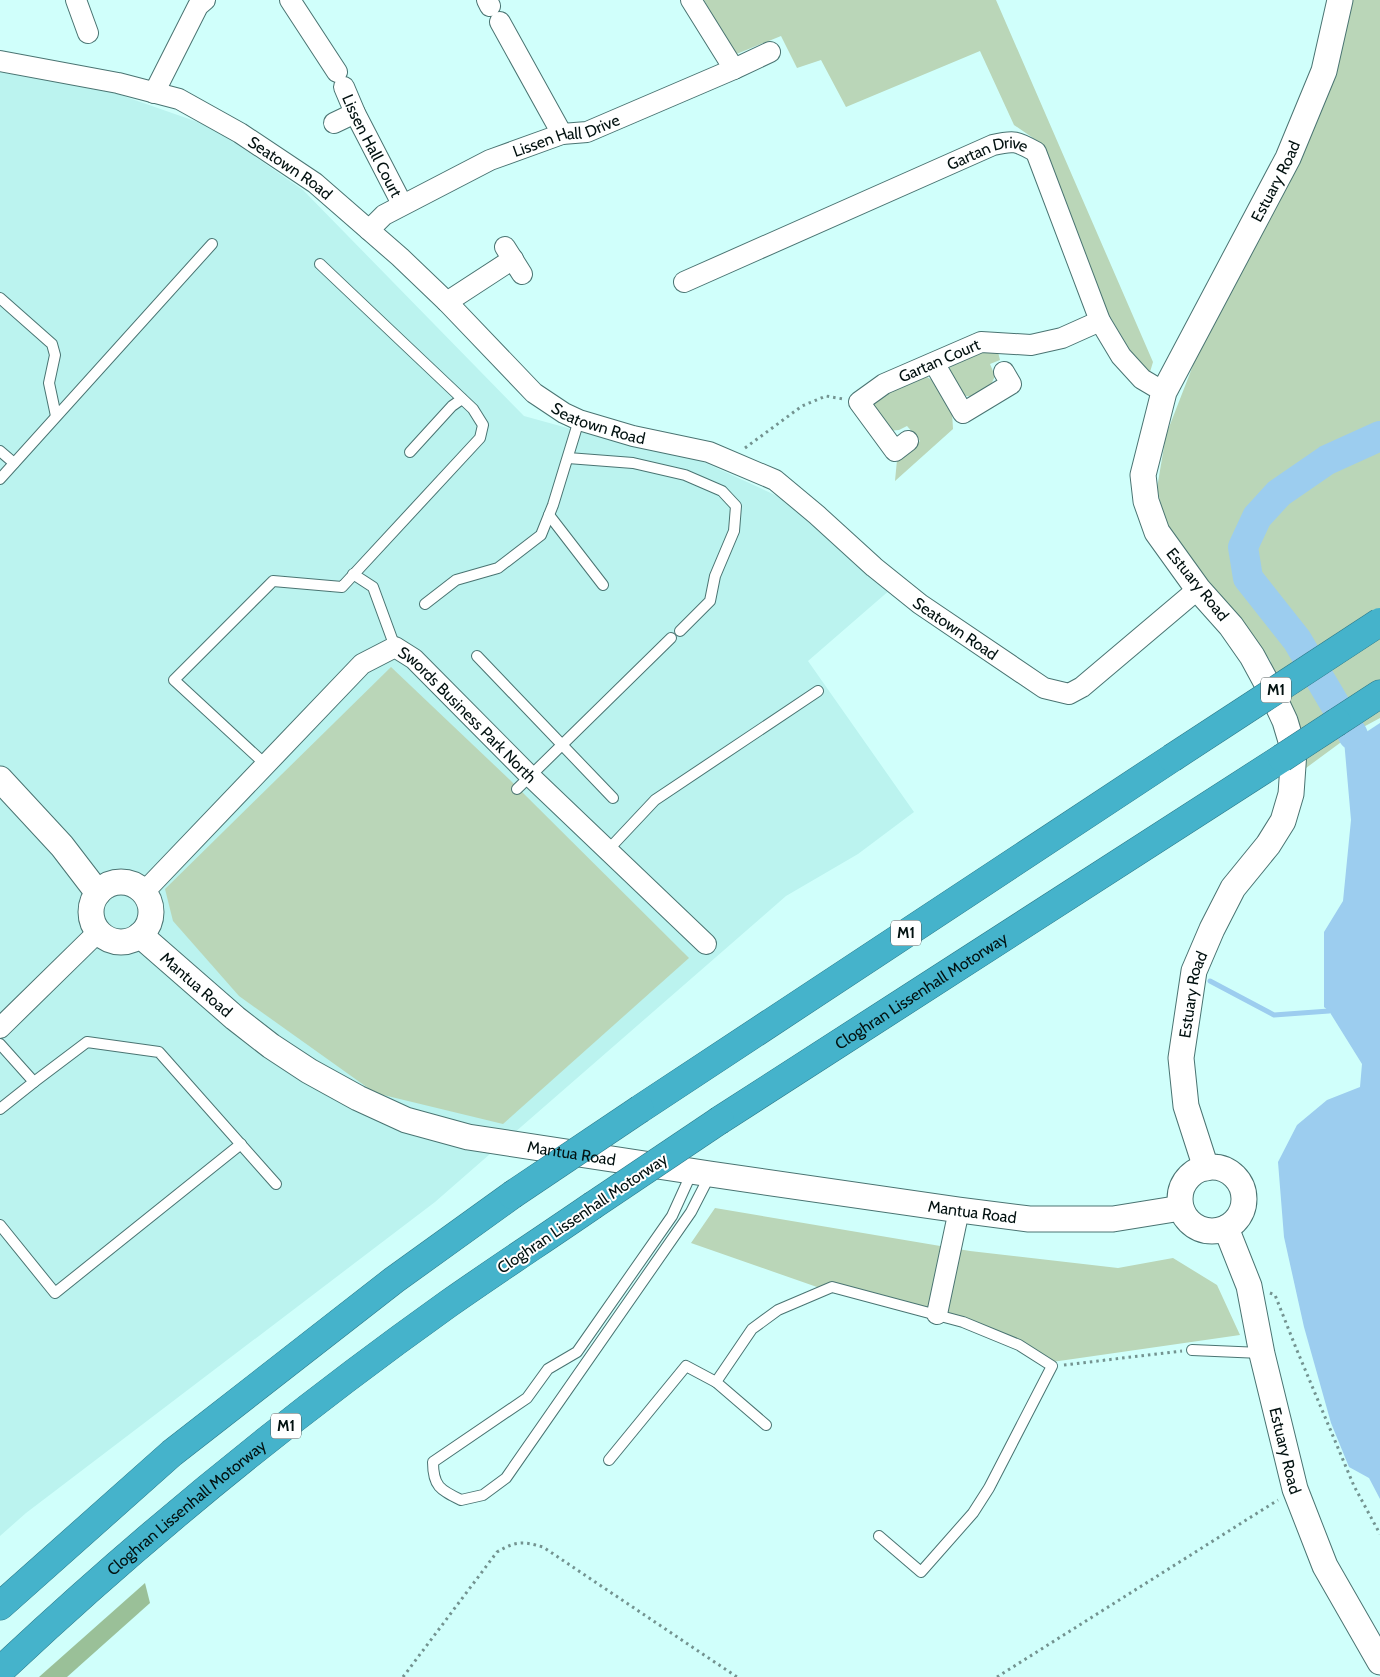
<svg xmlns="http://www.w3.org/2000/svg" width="1380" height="1677" viewBox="0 0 1380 1677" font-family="Cabin,sans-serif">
<rect width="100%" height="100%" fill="#d0fffb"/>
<path fill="#bbf3ef" d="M0,72L109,91L212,127L303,190L524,416L611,440L697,459L797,505L891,589L808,661L914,812L858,854L786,896L435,1202L26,1513L0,1536Z"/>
<g fill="#bad6b8">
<path d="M704,0H996L1153,362L1150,372L1137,362L1109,315L1036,140L1014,125L980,51L846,107L821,60L797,68L781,36L734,55Z"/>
<path d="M1353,0H1380V720L1344,740L1306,768L1270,660L1193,565L1165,522L1157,488L1166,435L1199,350L1327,84Z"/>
<path d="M997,348L1000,360L990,364L995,376L990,387L973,397L960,395L949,373L950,364L965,353Z"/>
<path d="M924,375L935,382L952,412L953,429L895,481L897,460L920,441L907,426L899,430L889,431L869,405L875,397Z"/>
<path d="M391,667L510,780L689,958L503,1124L375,1093L239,996L173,921L165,889Z"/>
<path d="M715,1208L970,1251L1118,1268L1173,1258L1217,1285L1240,1335L1052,1362L952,1317L817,1287L691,1243Z"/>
</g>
<path fill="#9ac098" d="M145,1583L150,1603L67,1677H39Z"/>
<path fill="#9ccdef" d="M1380,720V1499L1369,1478L1349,1467L1331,1423L1304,1327L1284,1237L1278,1162L1297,1125L1327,1100L1360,1087L1362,1064L1329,1011L1324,1007V932L1343,901L1351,820L1344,740Z"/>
<path fill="#d0fffb" d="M1380,718V723L1342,748L1343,738Z"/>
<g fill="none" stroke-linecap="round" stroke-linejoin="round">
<path stroke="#9ccdef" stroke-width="5" d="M1210,981L1274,1015L1329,1011"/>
<path stroke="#9ccdef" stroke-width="30" d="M1353,735L1297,640L1248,578L1243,547L1257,517L1279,493L1327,460L1380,436"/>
<defs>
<g id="service">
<path d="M0,298L52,344L55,355L49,383L56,416"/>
<path d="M0,451L14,463"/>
<path d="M410,452L452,406L462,399"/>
<path d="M568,458L633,463L685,475L722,491L736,506L734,531L715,576L710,601L680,631"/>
<path d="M0,479L212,244"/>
<path d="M549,515L603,585"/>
<path d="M353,574L373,587L395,647"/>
<path d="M425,604L456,580L498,568L541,535L553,505L579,420"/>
<path d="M477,656L613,798"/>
<path d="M265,764L174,680L273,581L342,587L480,438L483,425L473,409L320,264"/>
<path d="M517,789L671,638"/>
<path d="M608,850L655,800L818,691"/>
<path d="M0,1044L34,1082"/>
<path d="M0,1109L34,1082L87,1042L159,1052L276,1184"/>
<path d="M692,1172L672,1216L577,1352L548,1369L527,1398L433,1462C433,1486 440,1490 461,1500L483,1495L506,1478L691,1212L710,1175"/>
<path d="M0,1225L55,1293L241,1144"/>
<path d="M1192,1350L1261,1353"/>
<path d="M766,1425L716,1382L752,1329L778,1310L832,1287L963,1322L1019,1345L1052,1366L989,1488L973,1513L921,1572L879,1536"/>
<path d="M609,1460L686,1366L716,1382"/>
</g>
<g id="minor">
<path d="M76,0L88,33"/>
<path d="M290,0L337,72"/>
<path d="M487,0L490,6"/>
<path d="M691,0L734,69"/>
<path d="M500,22L562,134"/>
<path id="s1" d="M0,61L118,83L179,99L240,133L315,183L400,257L447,302L534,393L564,413L579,420L633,436L709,452L775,480L817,515L874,567L920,604L1044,688L1069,694L1082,687L1198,589"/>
<path id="s2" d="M344,87L355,113L402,204"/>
<path d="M154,93L198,6L205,0"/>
<path d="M334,123L355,113"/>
<path id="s3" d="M369,230L384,215L490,160L562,134L587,132L734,69L770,52"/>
<path d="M505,247L522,274"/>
<path id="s4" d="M684,282L993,145C1014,140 1017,141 1036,152L1100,321L1121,356L1142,379L1164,392"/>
<path d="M447,302L513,259"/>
<path d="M934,363L963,413L1011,384L1004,372"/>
<path id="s5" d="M908,441L895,451L859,402L884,384L981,342L1031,345L1062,338L1100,321"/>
<path id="s6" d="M144,892L362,664L395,647L414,659L531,777L706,944"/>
<path d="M0,1028L99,931"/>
<path d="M937,1314L959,1210"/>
</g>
<g id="tertiary">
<path d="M0,779L62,846L98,893"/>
<circle cx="121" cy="912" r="30"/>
<path id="s7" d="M140,935L235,1018L271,1046L309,1071L358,1098L406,1120L468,1137L710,1174L959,1210L1029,1219H1113L1181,1208"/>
<circle cx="1212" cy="1199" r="32"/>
<path id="s8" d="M1206,1168L1186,1106L1181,1058L1194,971L1212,929L1233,888L1268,845L1283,821L1291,794L1294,751L1285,721L1271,691L1252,656L1231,626L1198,589L1157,532L1146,501L1143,475L1164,392L1288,158L1324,71L1340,0"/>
<path id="s9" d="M1226,1228L1249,1286L1262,1354L1295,1489L1325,1566L1380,1662"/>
</g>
<g id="motorway">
<path d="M1337,722L1380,694"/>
<path d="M640,1109L1172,758"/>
<path id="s10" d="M720,1120L1282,758"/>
<path d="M0,1606L172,1453L394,1280L512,1195"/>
<path id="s11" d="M0,1671C140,1539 291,1416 448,1304C495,1271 544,1239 592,1206"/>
</g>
</defs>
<use href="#service" stroke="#4a7472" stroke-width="12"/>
<use href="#minor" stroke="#4a7472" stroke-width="22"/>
<use href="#tertiary" stroke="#4a7472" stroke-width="27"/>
<use href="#motorway" stroke="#2e7a8a" stroke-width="29"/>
<g stroke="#739390" stroke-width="3" stroke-dasharray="2.5 4" stroke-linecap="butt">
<path d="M745,448L802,406L826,396L843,399"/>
<path d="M1270,1293L1275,1295L1296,1348L1354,1486L1380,1534"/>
<path d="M1064,1365L1182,1351"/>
<path d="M403,1677L497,1552C516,1541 522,1541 543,1547L737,1677"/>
<path d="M997,1677L1278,1500"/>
</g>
<use href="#service" stroke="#fff" stroke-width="10"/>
<use href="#minor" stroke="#fff" stroke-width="20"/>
<use href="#tertiary" stroke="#fff" stroke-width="25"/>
<use href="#motorway" stroke="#45b3cb" stroke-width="28"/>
<defs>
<g id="motorway-bridge">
<path d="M1172,758L1380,622"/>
<path d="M1282,758L1337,722"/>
<path d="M512,1195L640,1109"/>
<path d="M592,1206L720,1120"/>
</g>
</defs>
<use href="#motorway-bridge" stroke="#2e7a8a" stroke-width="29" stroke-linecap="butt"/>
<use href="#motorway-bridge" stroke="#45b3cb" stroke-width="28"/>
</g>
<g text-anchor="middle" stroke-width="4" stroke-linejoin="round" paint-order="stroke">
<g fill="#fff" stroke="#4e5858" stroke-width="1">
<rect x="1261" y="677.5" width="30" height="25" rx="4"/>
<rect x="891" y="920.5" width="30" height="25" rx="4"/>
<rect x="271" y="1413.5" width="30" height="25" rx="4"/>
</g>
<g font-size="15" font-weight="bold" fill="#021110">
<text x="1276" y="695">M1</text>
<text x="906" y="938">M1</text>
<text x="286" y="1431">M1</text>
</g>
<g font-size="16" fill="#021110" stroke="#fff">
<text dy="6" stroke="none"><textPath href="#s3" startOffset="221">Lissen Hall Drive</textPath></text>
<text dy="6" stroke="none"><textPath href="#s2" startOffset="65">Lissen Hall Court</textPath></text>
<text dy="6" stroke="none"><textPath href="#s4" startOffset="331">Gartan Drive</textPath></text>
<text dy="6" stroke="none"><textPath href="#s1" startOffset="314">Seatown Road</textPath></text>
<text dy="6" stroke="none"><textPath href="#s8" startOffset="1092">Estuary Road</textPath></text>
<text dy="6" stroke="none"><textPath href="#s5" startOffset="168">Gartan Court</textPath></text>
<text dy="6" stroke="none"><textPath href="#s1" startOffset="719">Seatown Road</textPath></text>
<text transform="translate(1198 584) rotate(51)" y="6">Estuary Road</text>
<text dy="6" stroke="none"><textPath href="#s1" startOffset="1139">Seatown Road</textPath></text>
<text dy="6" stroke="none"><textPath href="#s6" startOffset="452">Swords Business Park North</textPath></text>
<text dy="6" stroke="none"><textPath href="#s7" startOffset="75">Mantua Road</textPath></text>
<text dy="6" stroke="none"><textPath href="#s10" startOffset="239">Cloghran Lissenhall Motorway</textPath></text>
<text dy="6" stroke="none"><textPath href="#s8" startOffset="178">Estuary Road</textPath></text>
<text dy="6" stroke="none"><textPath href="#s7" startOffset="495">Mantua Road</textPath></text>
<text dy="6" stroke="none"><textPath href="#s7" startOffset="900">Mantua Road</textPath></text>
<text transform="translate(582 1213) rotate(-34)" y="6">Cloghran Lissenhall Motorway</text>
<text dy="6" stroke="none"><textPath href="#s9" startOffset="231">Estuary Road</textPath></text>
<text dy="6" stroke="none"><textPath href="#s11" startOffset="248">Cloghran Lissenhall Motorway</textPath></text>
</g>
</g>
</svg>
